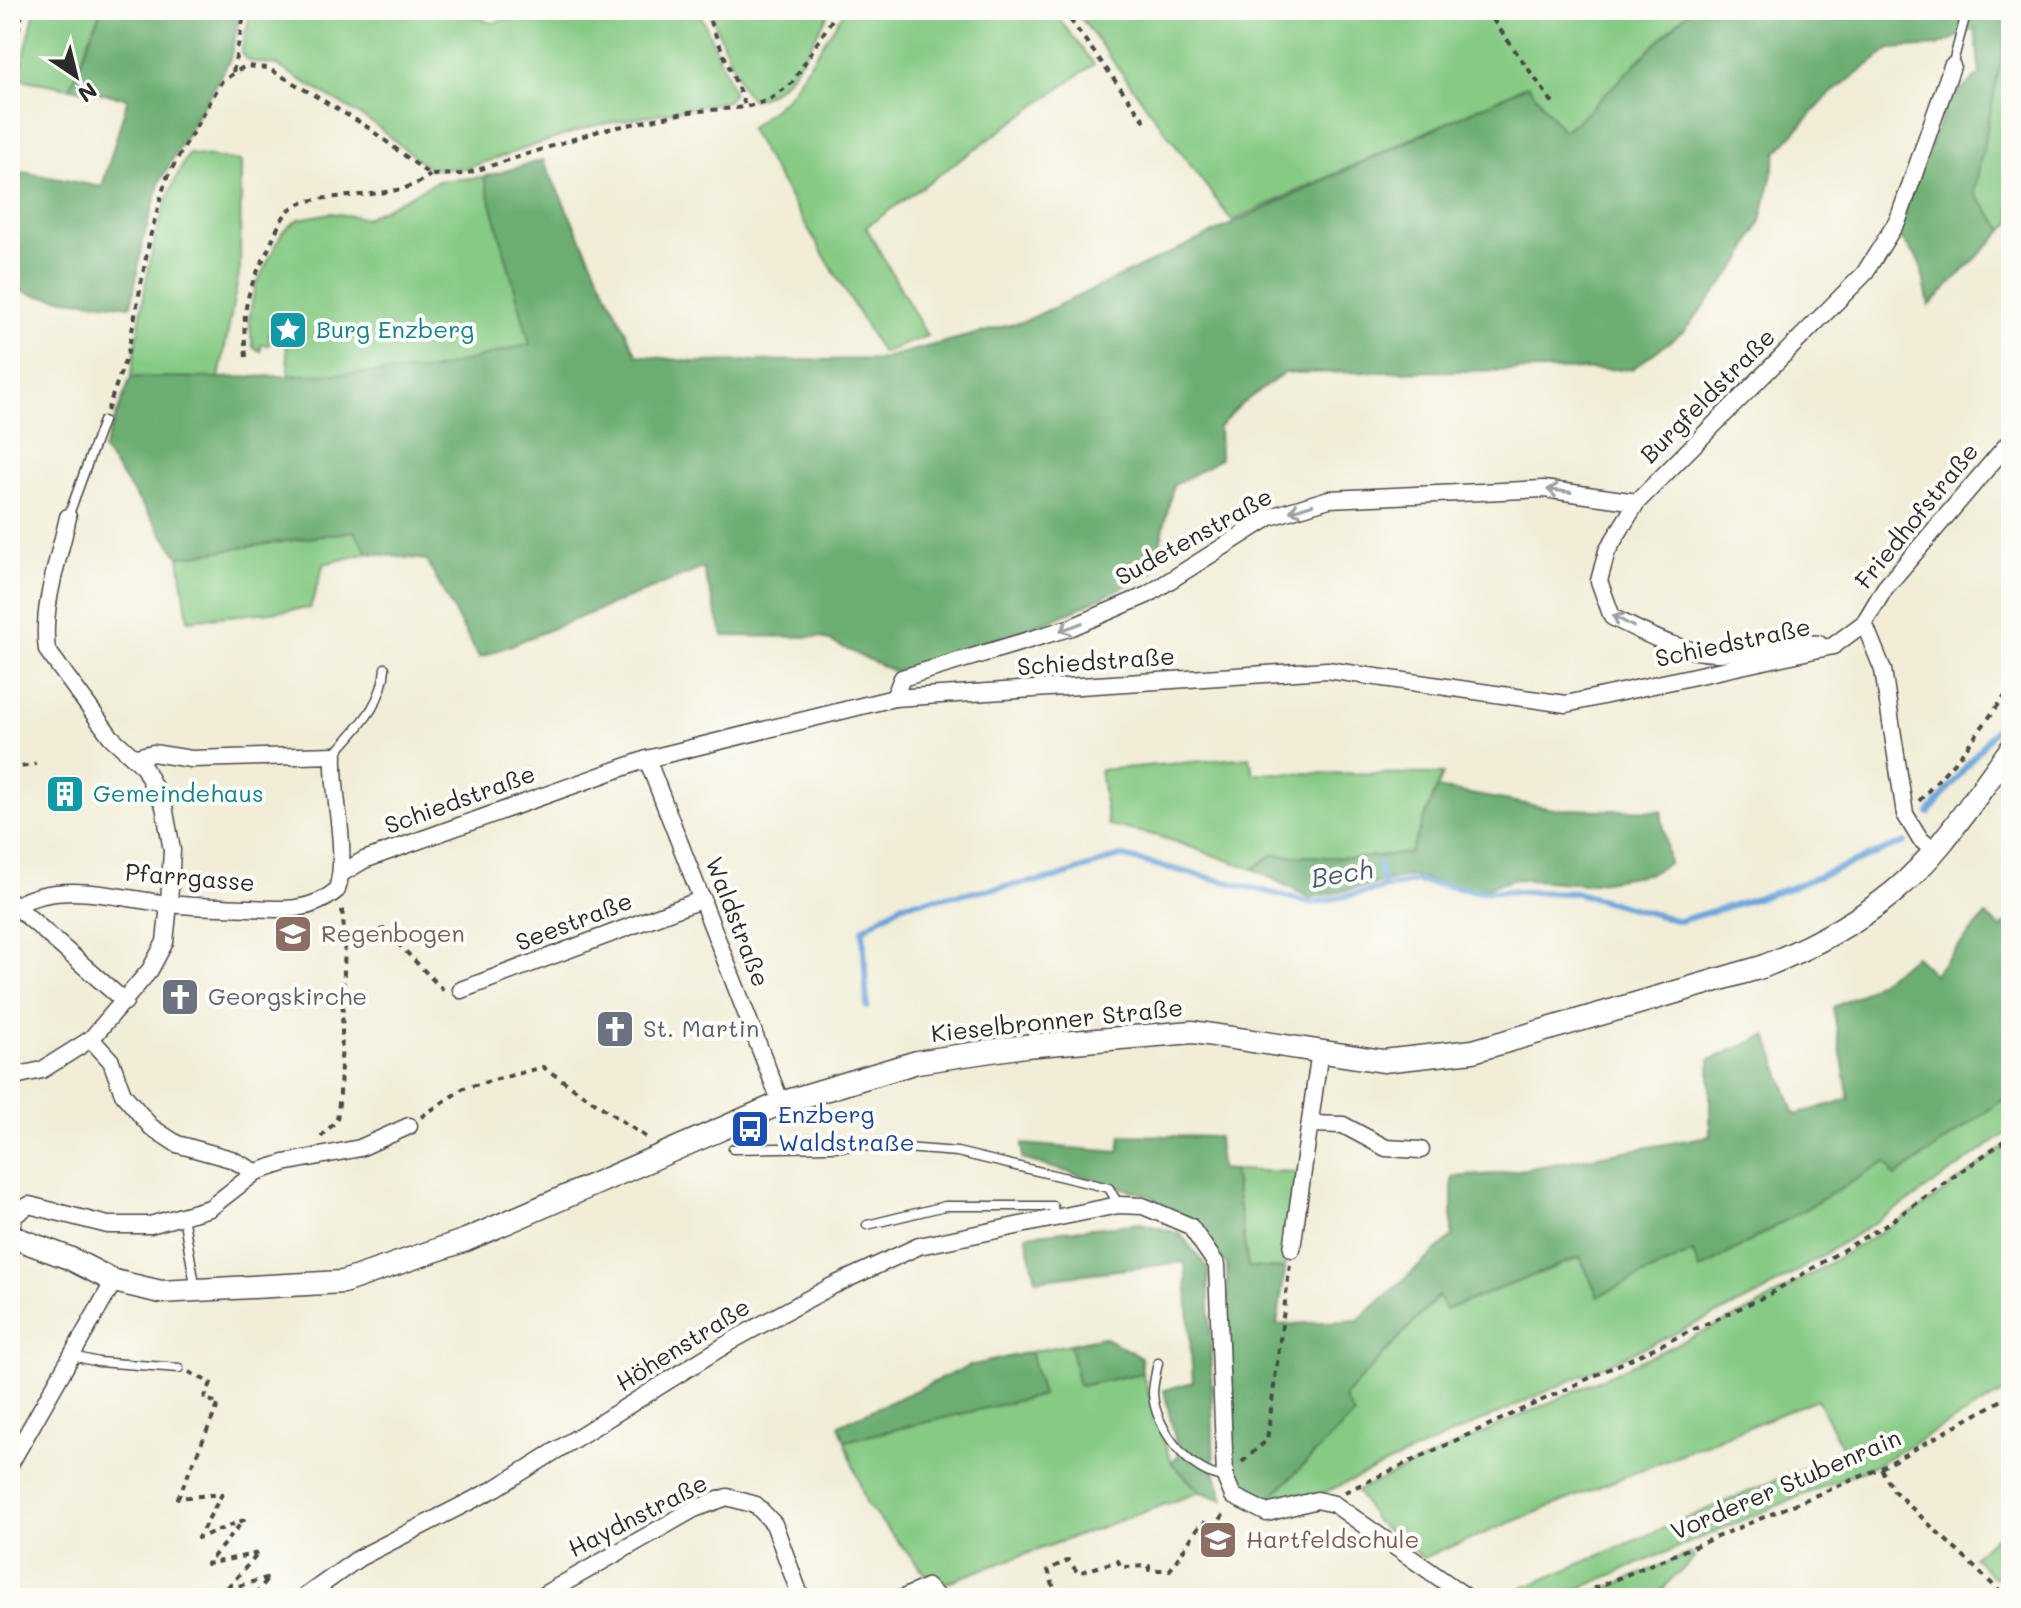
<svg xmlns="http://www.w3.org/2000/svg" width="2021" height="1608" viewBox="0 0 2021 1608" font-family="Mali,sans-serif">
<rect width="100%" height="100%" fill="#fdfcf7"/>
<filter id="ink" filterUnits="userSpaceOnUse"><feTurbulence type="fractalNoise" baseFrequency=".0125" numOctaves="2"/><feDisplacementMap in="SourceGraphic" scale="16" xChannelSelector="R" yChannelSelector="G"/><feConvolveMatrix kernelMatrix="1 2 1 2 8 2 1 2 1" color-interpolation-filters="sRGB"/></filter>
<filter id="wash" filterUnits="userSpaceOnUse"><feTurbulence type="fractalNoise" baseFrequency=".006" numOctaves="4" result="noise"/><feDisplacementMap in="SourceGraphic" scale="32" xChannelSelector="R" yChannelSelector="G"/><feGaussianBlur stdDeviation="1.8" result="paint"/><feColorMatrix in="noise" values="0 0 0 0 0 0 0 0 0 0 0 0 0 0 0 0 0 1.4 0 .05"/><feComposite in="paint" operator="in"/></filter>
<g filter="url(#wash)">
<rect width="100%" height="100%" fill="#f1edd7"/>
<g fill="#86ca84" stroke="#587a58" stroke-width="2">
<path d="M35,10H101L70,88L19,79Z"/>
<path d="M251,10H452L493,23L542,10H699L734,93L727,101L592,126L467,168L430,169L374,124L276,65L249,61L241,53Z"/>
<path d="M709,10H831C812,40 791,93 752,100L742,88Z"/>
<path d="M845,10H1052L1094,64L866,227L927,336L882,353L749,129L788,96Z"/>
<path d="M1075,10H1690L1582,117L1563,131L1528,85L1232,221Z"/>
<path d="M2011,11V223L2004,230L1974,193Z"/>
<path d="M189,154L241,161L240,268L219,378L131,377C144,302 149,219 189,154Z"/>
<path d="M484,177L531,344L428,371L289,376L286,344H280V334H269V345H261V351L253,347L249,319L255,287L283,231L299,219L331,213L366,218L438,181Z"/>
<path d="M354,531L368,553L324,564L310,608L188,620L179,557Z"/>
<path d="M1250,757L1253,773L1443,774L1411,853L1357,858L1272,855L1253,869L1158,836L1108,825L1100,770Z"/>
<path d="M2011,1094V1130L1911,1200L1759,1295L1321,1494L1265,1503L1353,1415L1344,1397L1439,1296L1446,1310L1581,1257L1598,1296L1693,1252L1700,1270L1886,1162L1896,1176Z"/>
<path d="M2011,1142V1388L1877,1464L1557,1598H1500L1844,1451L1817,1399L1423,1558L1375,1521L1357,1491L1753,1309L1927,1204Z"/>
<path d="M1233,1170L1298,1172L1285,1269L1248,1267Z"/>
<path d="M1070,1344L1079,1386L1142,1373L1171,1462L1200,1492L936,1586L867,1505L845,1441L1042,1395L1030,1352Z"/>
<path d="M2011,1522V1561L1994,1578L1973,1557Z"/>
<path d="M1691,1553L1694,1558L1653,1598H1583Z"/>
</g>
<g fill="#6cae72" stroke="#4c6c4e" stroke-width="2">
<path d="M101,10H241L230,59L160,181L143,241L131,306L38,296L10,287L12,170L102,187L128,98L70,88Z"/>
<path d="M1690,10H2011L1974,193L2004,230L1929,306L1920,261L1896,233L1948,101L1980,74L1975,29L1937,46L1890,49L1829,95L1777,152L1761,221L1741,261L1684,331L1632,369L1284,373L1240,405L1219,427L1220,459L1173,486L1154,572L1058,618L895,672L821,637L723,636L703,568L479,658L426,560L368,553L354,531L179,557L103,450L131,377L219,378L428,371L530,344L484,177L543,160L637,355L695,362L880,359L1025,321L1528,85L1563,131L1582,117Z"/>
<path d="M1437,788L1554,809L1661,811L1669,863L1651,873L1587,884L1515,879L1477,891L1412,876L1310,898L1253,869L1272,855L1357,858L1410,853Z"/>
<path d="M1986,915L2000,928L2011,920V1094L1895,1177L1886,1162L1700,1270L1693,1252L1598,1296L1580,1257L1445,1310L1438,1296L1344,1397L1354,1415L1265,1503L1241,1491L1232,1481L1227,1266L1198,1224L1147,1195L1022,1159V1144L1119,1152L1121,1135L1218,1137L1220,1169L1233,1170L1248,1267L1285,1269L1277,1325L1358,1320L1452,1237V1177L1496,1174L1710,1136V1060L1767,1035L1795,1115L1849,1099L1833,1007L1858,996L1915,956L1934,974Z"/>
<path d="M1141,1223L1180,1234L1208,1268L1214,1469L1224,1500L1200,1492L1171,1462L1179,1456L1164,1390L1193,1382L1185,1262L1036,1280L1026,1235Z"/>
<path d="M1103,1337L1141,1357L1142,1373L1079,1386L1070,1344Z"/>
<path d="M1030,1352L1042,1395L845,1441L839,1425L969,1366Z"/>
</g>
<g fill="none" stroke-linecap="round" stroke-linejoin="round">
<g stroke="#6aa5db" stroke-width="6">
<path d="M1929,813L2011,710"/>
<path d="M1379,864L1384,888"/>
<path d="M867,1007L863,929L903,904L1056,878L1120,856L1313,903L1416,881L1477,891L1577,893L1679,921L1787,889L1905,842"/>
</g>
</g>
</g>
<g filter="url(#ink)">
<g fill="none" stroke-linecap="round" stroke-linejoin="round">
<defs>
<g id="lane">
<path d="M1952,66L1967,10"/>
<path d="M68,517L103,421"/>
<path d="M334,755C357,728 383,705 385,668"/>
<path d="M733,1149L880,1146L957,1152L1109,1188L1118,1204"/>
<path d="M183,1216L196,1290"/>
<path d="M867,1225L945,1206H1053L1054,1217"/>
<path d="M73,1356L98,1362L179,1368"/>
<path d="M1158,1363C1156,1373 1153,1384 1153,1394C1155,1428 1191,1475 1225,1477"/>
</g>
<g id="street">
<path d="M1864,623L1883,670L1905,814L1920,839L1933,850"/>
<path d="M1819,644C1785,640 1753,652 1719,653C1681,654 1645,633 1612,617L1599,581L1607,551L1637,502L1864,274L1898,220L1952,66"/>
<path d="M894,698L902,678L1072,627L1147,595L1270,517L1329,499L1544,489L1637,502"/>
<path d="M647,759L781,1103"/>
<path d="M342,873L364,860L647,759L894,698L1327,670L1566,704L1833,646L1864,623L1885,588L2011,440"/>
<path d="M10,901L125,1002"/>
<path d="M17,905C62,879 121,899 169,904C196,907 223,907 250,908C283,910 311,912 337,890C349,848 332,799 334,755L191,759L153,753L136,757"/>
<path d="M461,990L703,899"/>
<path d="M91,1039L111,1061L123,1094L151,1127L177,1144L231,1159L256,1172"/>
<path d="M10,1077L42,1070L91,1039L150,970L165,942L169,904L172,850L164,806L143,766L111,737L47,650C41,607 59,559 68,517"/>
<path d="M1310,1124L1343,1125L1386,1148L1421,1150"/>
<path d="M10,1229L15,1215L29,1205L108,1225H150L210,1208L256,1172L284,1163L360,1148L409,1126"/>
<path d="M1292,1249L1320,1050"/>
<path d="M10,1464L114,1281"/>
<path d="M303,1598L359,1558L496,1488L735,1339L832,1286L919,1246L1118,1205L1143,1206L1190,1226L1217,1265L1225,1477L1233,1496L1267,1513L1317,1500L1334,1504L1468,1598"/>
<path d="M538,1598L694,1509L727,1497L756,1505L774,1524L801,1598"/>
<path d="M903,1598L927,1587L938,1598"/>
</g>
<path id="secondary" d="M10,1236L69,1258L114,1281L161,1292L343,1282L466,1240L781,1103L917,1062L1025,1046L1193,1032L1383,1061L1473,1051L1762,967C1809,948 1855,924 1895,891C1941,853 1975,796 2011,749"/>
</defs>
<use href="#lane" stroke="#494845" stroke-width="11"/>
<use href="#street" stroke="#494845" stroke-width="19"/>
<use href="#secondary" stroke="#494845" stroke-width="25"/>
<g stroke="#494845" stroke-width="4" stroke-dasharray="6 6" stroke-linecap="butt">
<path d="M705,10L746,107"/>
<path d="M1063,10L1147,124"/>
<path d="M1486,10L1555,106"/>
<path d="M10,66L23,10"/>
<path d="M233,72L245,10"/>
<path d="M246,357C242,313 245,295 265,256C272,242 278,223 288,211C309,188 396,205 430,175"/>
<path d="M107,411L128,352L150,237L166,179L222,81L245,66L268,68L366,126L430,175L465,174L599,131L689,112L746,107L769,100L792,83L838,10"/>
<path d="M10,707L19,708"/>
<path d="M10,769L36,764"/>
<path d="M1919,801L1964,751L2011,688"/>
<path d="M345,940L384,929L444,991"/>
<path d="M421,1117L464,1088L543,1067L650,1140"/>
<path d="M321,1137L337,1120L340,1094L345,940L342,909"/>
<path d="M189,1372L211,1383L204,1399L219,1403L178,1498L222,1494L198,1538L244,1520L207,1564L259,1553L225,1590L269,1577L253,1598"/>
<path d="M1242,1462L1267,1440L1290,1264"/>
<path d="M1881,1469L1894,1491L2007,1598"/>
<path d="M1345,1492L1768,1295L1890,1222L2011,1136"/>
<path d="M1057,1598L1048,1570L1068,1560L1078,1573L1118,1561L1121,1567L1149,1566V1570H1170L1202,1522L1216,1528L1226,1509"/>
<path d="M1571,1598L1881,1468L2011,1395"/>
</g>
<use href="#lane" stroke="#fff" stroke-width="8"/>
<use href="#street" stroke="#fff" stroke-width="16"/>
<use href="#secondary" stroke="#fff" stroke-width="22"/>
</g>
<defs><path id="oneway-shaft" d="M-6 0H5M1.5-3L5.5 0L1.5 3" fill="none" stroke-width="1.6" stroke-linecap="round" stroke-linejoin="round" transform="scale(2)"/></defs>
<g stroke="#a0a0a0">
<use href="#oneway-shaft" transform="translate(1559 491) rotate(-173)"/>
<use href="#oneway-shaft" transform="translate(1301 508) rotate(163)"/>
<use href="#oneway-shaft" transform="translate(1623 621) rotate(-151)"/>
<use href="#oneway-shaft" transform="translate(1071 627) rotate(159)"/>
</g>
</g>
<defs>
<symbol id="sight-square" viewBox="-11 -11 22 22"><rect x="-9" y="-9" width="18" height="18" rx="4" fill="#0f9aa8" stroke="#fdfcf7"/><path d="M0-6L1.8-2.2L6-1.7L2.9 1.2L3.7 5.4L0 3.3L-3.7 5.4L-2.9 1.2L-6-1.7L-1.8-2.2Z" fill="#fff"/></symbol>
<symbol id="building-square" viewBox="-11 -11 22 22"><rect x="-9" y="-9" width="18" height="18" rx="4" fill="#0f9aa8" stroke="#fdfcf7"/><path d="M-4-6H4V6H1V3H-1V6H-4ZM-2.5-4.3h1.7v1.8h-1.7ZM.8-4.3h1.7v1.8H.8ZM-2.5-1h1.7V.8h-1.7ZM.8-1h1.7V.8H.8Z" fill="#fff"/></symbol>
<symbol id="school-square" viewBox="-11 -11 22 22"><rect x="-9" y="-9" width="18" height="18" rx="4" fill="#8d6e63" stroke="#fdfcf7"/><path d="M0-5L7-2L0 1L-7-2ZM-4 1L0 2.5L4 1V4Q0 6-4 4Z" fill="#fff"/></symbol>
<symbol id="church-square" viewBox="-11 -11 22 22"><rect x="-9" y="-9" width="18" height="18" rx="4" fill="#6b7280" stroke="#fdfcf7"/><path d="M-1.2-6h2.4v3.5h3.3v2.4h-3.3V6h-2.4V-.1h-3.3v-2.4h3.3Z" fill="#fff"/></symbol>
<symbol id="bus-square" viewBox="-11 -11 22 22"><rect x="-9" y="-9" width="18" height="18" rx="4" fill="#1a4fb4" stroke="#fdfcf7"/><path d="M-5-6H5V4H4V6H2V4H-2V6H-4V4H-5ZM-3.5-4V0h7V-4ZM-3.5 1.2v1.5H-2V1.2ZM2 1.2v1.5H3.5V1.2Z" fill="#fff"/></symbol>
</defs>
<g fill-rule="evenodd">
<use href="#sight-square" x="266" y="308" width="44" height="44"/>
<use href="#building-square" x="43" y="772" width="44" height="44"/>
<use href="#school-square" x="271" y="912" width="44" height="44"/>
<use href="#church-square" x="158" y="975" width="44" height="44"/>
<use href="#church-square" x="593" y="1007" width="44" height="44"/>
<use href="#bus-square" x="728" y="1107" width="44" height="44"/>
<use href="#school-square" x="1196" y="1518" width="44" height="44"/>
</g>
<g text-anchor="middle" stroke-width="8" stroke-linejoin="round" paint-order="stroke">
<g font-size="24" fill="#0d838f" stroke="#fdfcf7" text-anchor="start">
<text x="316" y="338">Burg Enzberg</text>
<text x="93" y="802">Gemeindehaus</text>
</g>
<g font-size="24" fill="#2b2b2b" stroke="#fdfcf7">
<text transform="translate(1708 396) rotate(-45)" y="8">Burgfeldstraße</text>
<text transform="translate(1917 516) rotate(-51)" y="8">Friedhofstraße</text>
<text transform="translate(1194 537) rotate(-29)" y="8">Sudetenstraße</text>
<text transform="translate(1733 643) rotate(-12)" y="8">Schiedstraße</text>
<text transform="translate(1096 662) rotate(-4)" y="8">Schiedstraße</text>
<text transform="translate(460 800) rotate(-20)" y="8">Schiedstraße</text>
<text transform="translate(190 878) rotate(5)" y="8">Pfarrgasse</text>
<text transform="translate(574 922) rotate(-21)" y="8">Seestraße</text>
<text transform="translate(737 922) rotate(69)" y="8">Waldstraße</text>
<text transform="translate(1057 1021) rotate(-6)" y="8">Kieselbronner Straße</text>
<text transform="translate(683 1345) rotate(-32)" y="8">Höhenstraße</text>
<text transform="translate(1786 1485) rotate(-23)" y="8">Vorderer Stubenrain</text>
<text transform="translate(638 1516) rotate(-27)" y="8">Haydnstraße</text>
</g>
<g font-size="24" fill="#785e54" stroke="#fdfcf7" text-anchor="start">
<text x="321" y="942">Regenbogen</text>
<text x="1246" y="1548">Hartfeldschule</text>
</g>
<g font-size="24" fill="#5b616d" stroke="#fdfcf7" text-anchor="start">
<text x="208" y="1005">Georgskirche</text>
<text x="643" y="1037">St. Martin</text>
</g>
<g font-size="24" fill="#164399" stroke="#fdfcf7" text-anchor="start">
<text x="778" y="1123">Enzberg<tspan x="778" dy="28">Waldstraße</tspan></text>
</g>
<g font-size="26" font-style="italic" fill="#445c71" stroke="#fdfcf7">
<text transform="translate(1342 874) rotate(-9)" y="9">Bech</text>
</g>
</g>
<rect width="2021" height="1608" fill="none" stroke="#fdfcf7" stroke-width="40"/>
<g transform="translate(76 76) rotate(145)" stroke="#fdfcf7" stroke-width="6" paint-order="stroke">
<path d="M0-6L14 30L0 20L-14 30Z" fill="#2b2b2b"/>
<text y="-12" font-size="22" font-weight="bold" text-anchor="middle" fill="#2b2b2b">N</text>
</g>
</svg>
